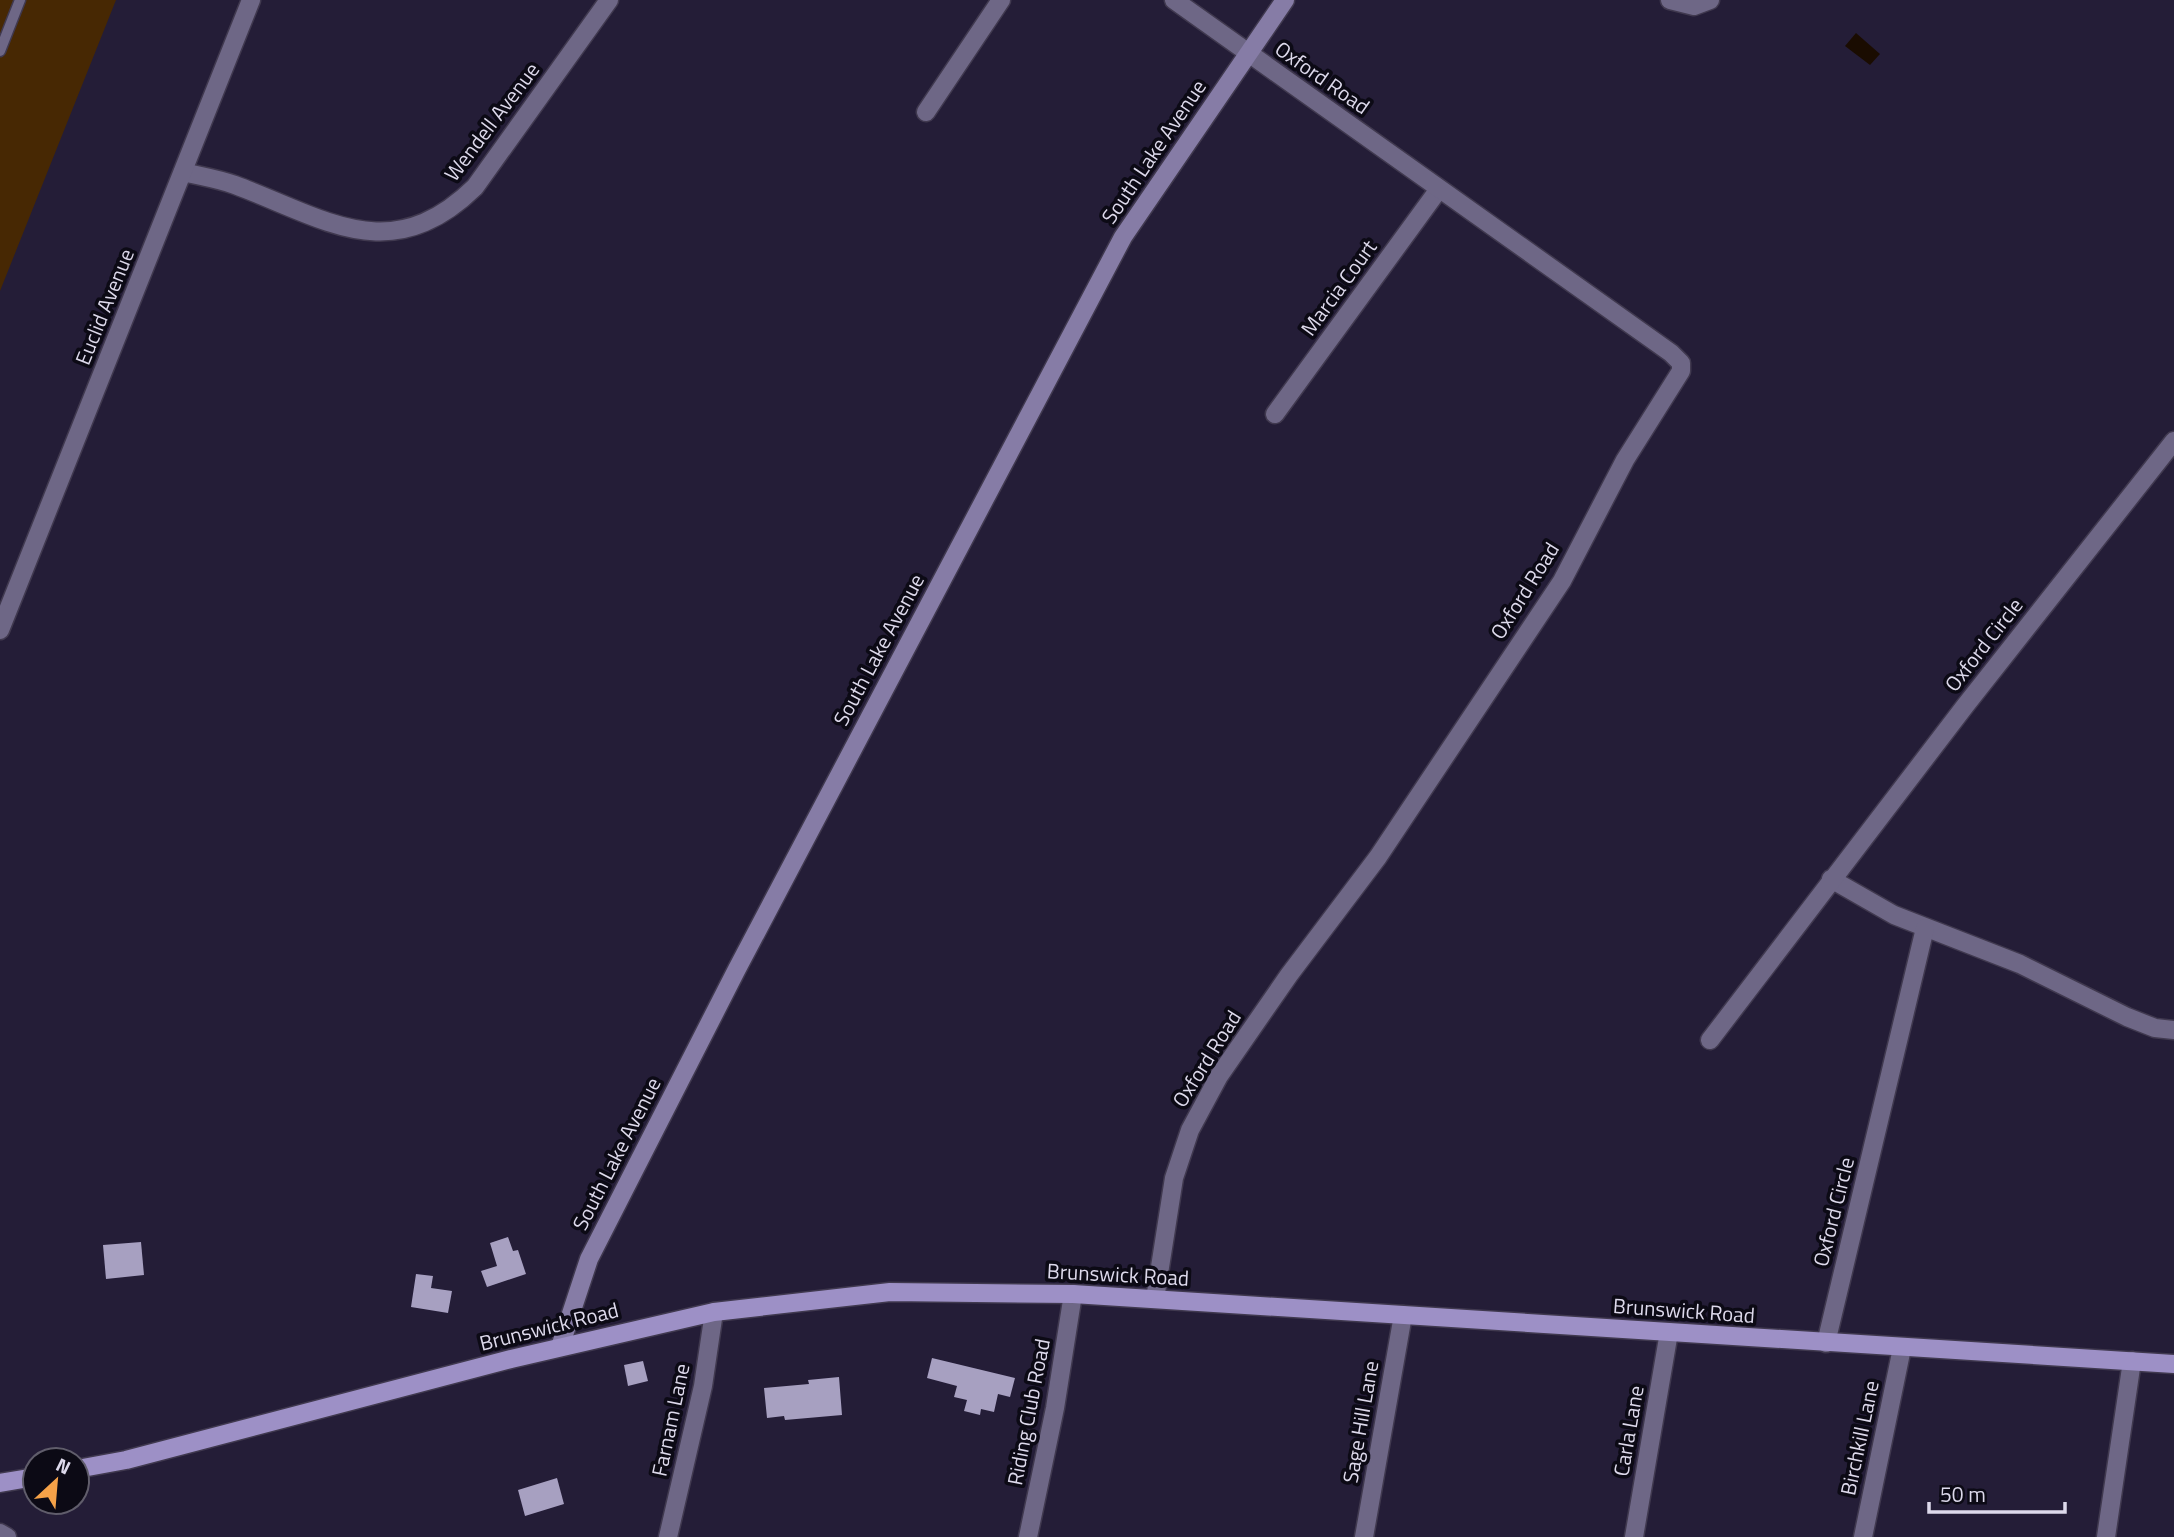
<svg xmlns="http://www.w3.org/2000/svg" width="2174" height="1537" viewBox="0 0 2174 1537" font-family="'Titillium Web',sans-serif">
<rect width="100%" height="100%" fill="#241d37"/>
<path fill="#472803" d="M0,0H116L0,291Z"/>
<path fill="#1a0c01" d="M1856,33L1880,54L1870,65L1845,46Z"/>
<g fill="#a7a0c1">
<path d="M508,1237L513,1251L518,1250L526,1274L487,1287L481,1271L497,1266L490,1243Z"/>
<path d="M141,1242L144,1275L106,1279L103,1245Z"/>
<path d="M416,1274L433,1276L431,1288L452,1291L448,1313L411,1307Z"/>
<path d="M932,1358L1015,1378L1010,1397L998,1394L994,1412L981,1409L980,1415L964,1411L967,1400L954,1397L957,1386L927,1378Z"/>
<path d="M643,1361L648,1381L628,1386L624,1365Z"/>
<path d="M839,1377L842,1415L785,1420L784,1416L767,1418L764,1388L809,1384L808,1380Z"/>
<path d="M557,1478L564,1504L525,1516L518,1490Z"/>
</g>
<g fill="none" stroke-linecap="round" stroke-linejoin="round">
<defs>
<path id="lane" d="M0,51L20,0"/>
<g id="street">
<path d="M1670,0L1694,6L1710,0"/>
<path d="M926,112L1001,0"/>
<path d="M183,172C200,176 219,179 235,185C326,219 391,269 475,187L609,0"/>
<path d="M1275,414L1439,189"/>
<path d="M0,630L251,0"/>
<path d="M1831,879L1894,915L2020,964L2127,1017L2155,1028L2174,1030"/>
<path d="M1710,1040L1965,706L2174,441"/>
<path d="M1155,1299L1174,1178L1190,1130L1219,1076L1289,975L1378,857L1562,581L1625,460L1681,371V363L1671,353L1174,0"/>
<path d="M1826,1343L1925,928"/>
<path d="M0,1533L7,1537"/>
<path d="M668,1537L703,1386L714,1312"/>
<path d="M1028,1537L1055,1408L1073,1294"/>
<path d="M1364,1537L1403,1315"/>
<path d="M1634,1537L1669,1332"/>
<path d="M1863,1537L1902,1348"/>
<path d="M2106,1537L2132,1361"/>
</g>
<path id="secondary" d="M560,1347L589,1259L737,969L1123,237L1285,0"/>
<g id="primary">
<path d="M77,1469L126,1460L511,1359L714,1312L890,1292L1073,1294L2174,1364"/>
<path d="M0,1483L35,1477"/>
</g>
</defs>
<use href="#lane" stroke="#40394f" stroke-width="13"/>
<use href="#street" stroke="#40394f" stroke-width="21"/>
<use href="#secondary" stroke="#40394f" stroke-width="21"/>
<use href="#primary" stroke="#40394f" stroke-width="21"/>
<use href="#lane" stroke="#6e6786" stroke-width="10"/>
<use href="#street" stroke="#6e6786" stroke-width="18"/>
<use href="#secondary" stroke="#867ca6" stroke-width="18"/>
<use href="#primary" stroke="#9d90c6" stroke-width="18"/>
</g>
<g text-anchor="middle" stroke-width="7" stroke-linejoin="round" paint-order="stroke">
<g font-size="21" fill="#ddd9eb" stroke="#0c0a15">
<text transform="translate(1322 78) rotate(35)" y="7">Oxford Road</text>
<text transform="translate(492 122) rotate(-53)" y="7">Wendell Avenue</text>
<text transform="translate(1154 152) rotate(-56)" y="7">South Lake Avenue</text>
<text transform="translate(1339 288) rotate(-54)" y="7">Marcia Court</text>
<text transform="translate(105 307) rotate(-68)" y="7">Euclid Avenue</text>
<text transform="translate(1525 591) rotate(-58)" y="7">Oxford Road</text>
<text transform="translate(1984 645) rotate(-52)" y="7">Oxford Circle</text>
<text transform="translate(879 650) rotate(-62)" y="7">South Lake Avenue</text>
<text transform="translate(1207 1059) rotate(-58)" y="7">Oxford Road</text>
<text transform="translate(617 1154) rotate(-63)" y="7">South Lake Avenue</text>
<text transform="translate(1834 1212) rotate(-76)" y="7">Oxford Circle</text>
<text transform="translate(1118 1275) rotate(3)" y="7">Brunswick Road</text>
<text transform="translate(1684 1311) rotate(4)" y="7">Brunswick Road</text>
<text transform="translate(549 1327) rotate(-14)" y="7">Brunswick Road</text>
<text transform="translate(1029 1412) rotate(-79)" y="7">Riding Club Road</text>
<text transform="translate(671 1420) rotate(-78)" y="7">Farnam Lane</text>
<text transform="translate(1361 1422) rotate(-80)" y="7">Sage Hill Lane</text>
<text transform="translate(1629 1431) rotate(-80)" y="7">Carla Lane</text>
<text transform="translate(1860 1438) rotate(-78)" y="7">Birchkill Lane</text>
</g>
</g>
<g transform="translate(56 1481) rotate(26)"><circle r="33" fill="#0c0a15" stroke="#605d6b" stroke-width="2"/>
<path d="M0-5L12 26L0 18L-12 26Z" fill="#f6a248"/>
<text y="-10" font-size="19" font-weight="bold" text-anchor="middle" fill="#ddd9eb">N</text>
</g>
<path d="M1929 1502v10h136v-10" fill="none" stroke="#ddd9eb" stroke-width="3.5"/>
<text x="1940" y="1502" font-size="21" fill="#ddd9eb" stroke="#0c0a15" stroke-width="5" paint-order="stroke">50 m</text>
</svg>
